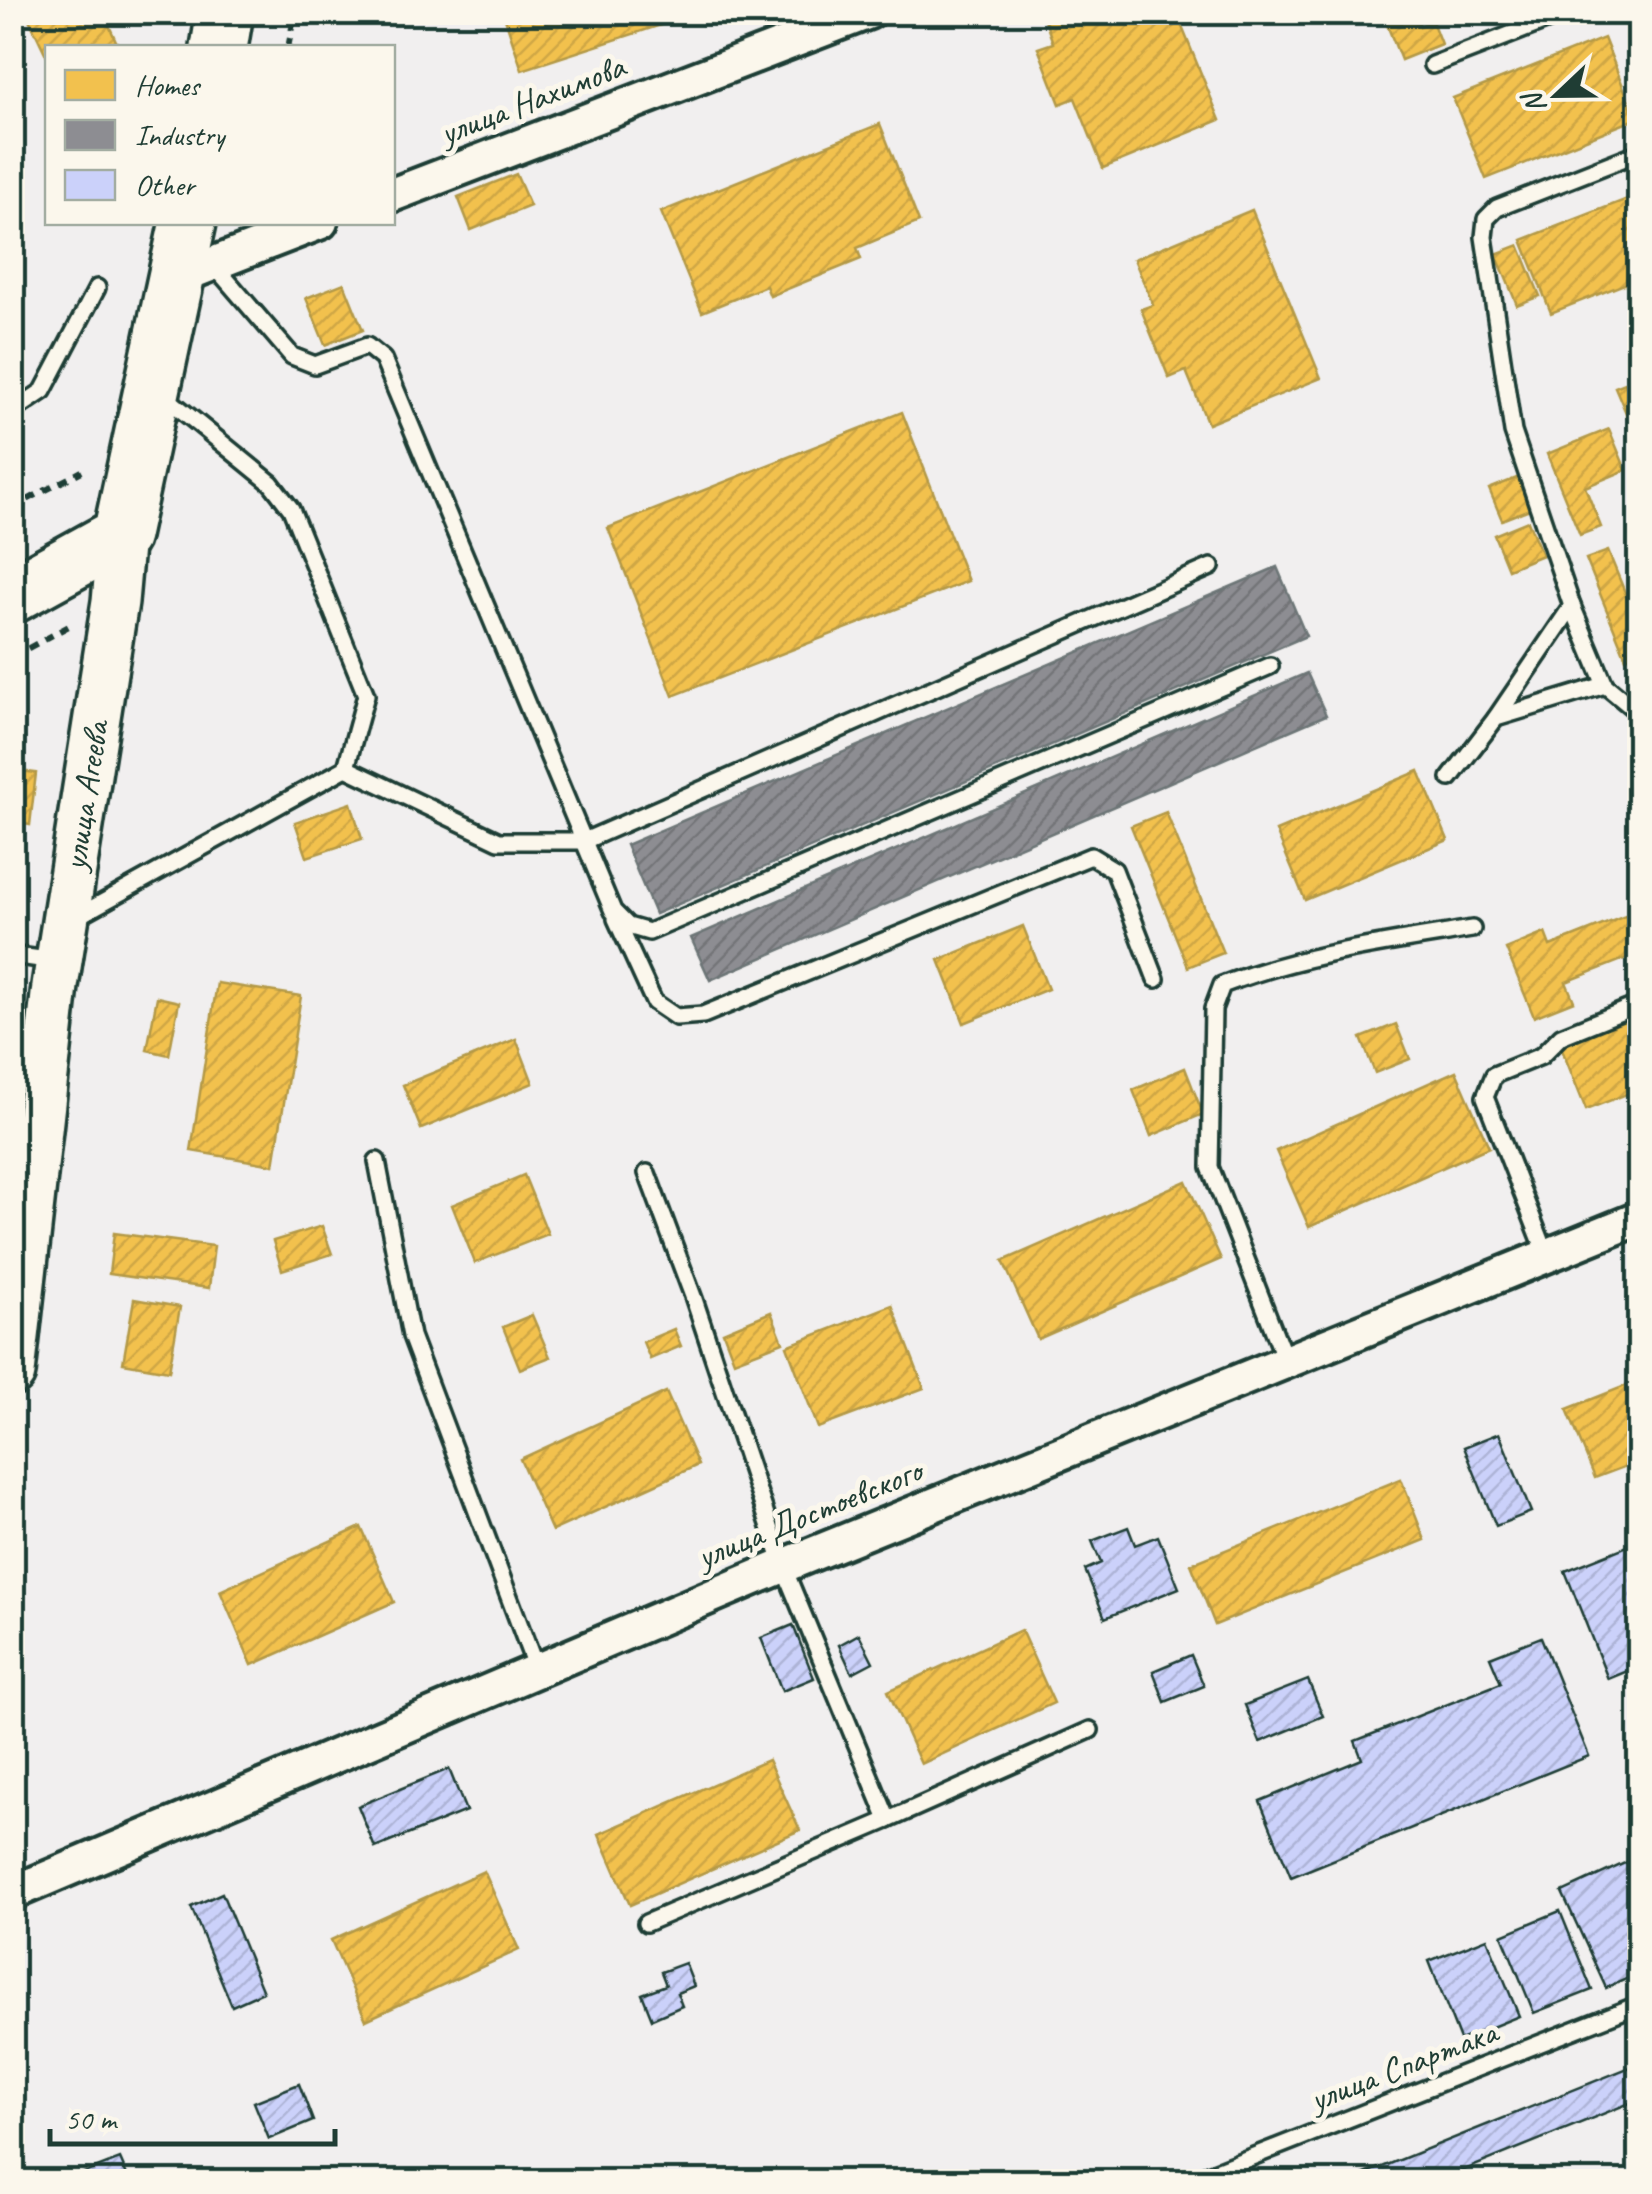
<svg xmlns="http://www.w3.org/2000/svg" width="1652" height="2194" viewBox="0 0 1652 2194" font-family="Caveat,sans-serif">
<defs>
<pattern id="homes-hatch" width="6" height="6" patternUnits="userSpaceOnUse" patternTransform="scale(2.5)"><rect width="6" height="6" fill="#f2c14e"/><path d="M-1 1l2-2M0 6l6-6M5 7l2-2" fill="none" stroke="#cfa745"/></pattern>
<pattern id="industry-hatch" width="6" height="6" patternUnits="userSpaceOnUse" patternTransform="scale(2.5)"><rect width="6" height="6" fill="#8d8d92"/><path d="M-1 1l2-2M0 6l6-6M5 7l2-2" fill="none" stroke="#737478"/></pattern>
<pattern id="building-hatch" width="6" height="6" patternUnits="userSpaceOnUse" patternTransform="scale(2.5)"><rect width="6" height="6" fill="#cbd1fa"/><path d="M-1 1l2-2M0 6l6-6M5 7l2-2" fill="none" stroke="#aeb4d7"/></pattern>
</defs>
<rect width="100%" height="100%" fill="#f1efef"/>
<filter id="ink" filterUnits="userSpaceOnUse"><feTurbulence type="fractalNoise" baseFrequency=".01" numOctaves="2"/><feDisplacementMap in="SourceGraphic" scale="20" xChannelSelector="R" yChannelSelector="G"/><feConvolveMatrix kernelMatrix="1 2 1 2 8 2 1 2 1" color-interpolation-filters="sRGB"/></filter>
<g filter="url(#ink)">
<g fill="url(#homes-hatch)" stroke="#b39946" stroke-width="2.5">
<path d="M32,12H103L116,41L102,48H48V59L27,15Z"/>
<path d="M503,12H691L692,15L522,70Z"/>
<path d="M1042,12H1176L1220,120L1103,168L1075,98L1060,104L1038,48L1053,43Z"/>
<path d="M1382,12H1415L1420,26L1432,21L1441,44L1401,60Z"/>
<path d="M1604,38L1636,119L1486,179L1453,98Z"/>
<path d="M880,124L919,222L857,248L861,259L770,296L766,286L702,312L661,212Z"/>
<path d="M516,174L530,206L471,230L458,197Z"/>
<path d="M1640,194V278L1551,313L1522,240Z"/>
<path d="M1252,210L1321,378L1208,424L1186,371L1169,378L1141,309L1153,305L1134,259Z"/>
<path d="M1519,245L1540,296L1517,305L1496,254Z"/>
<path d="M344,283L363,330L325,345L306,298Z"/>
<path d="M1640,377V446L1615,387Z"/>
<path d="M902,412L968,581L673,696L608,528Z"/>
<path d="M1609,429L1626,470L1585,487L1601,527L1580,535L1547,454Z"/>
<path d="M1519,477L1532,508L1502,520L1489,489Z"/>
<path d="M1528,521L1542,555L1508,569L1494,535Z"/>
<path d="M1608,551L1640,629V653L1626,658L1586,559Z"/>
<path d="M12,770L36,773L30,825L12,822Z"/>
<path d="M1419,771L1448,840L1305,900L1276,831Z"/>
<path d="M351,803L362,839L307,857L295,822Z"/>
<path d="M1166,812L1223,953L1188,967L1131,826Z"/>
<path d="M1640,910V953L1566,982L1574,1001L1534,1017L1506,949L1545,933L1550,946Z"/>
<path d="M1023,926L1048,989L964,1023L939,960Z"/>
<path d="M217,983L301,996L274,1165L191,1151Z"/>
<path d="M157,997L179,1002L169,1055L147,1050Z"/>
<path d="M1640,1010V1089L1586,1110L1559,1042Z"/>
<path d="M1396,1024L1410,1059L1375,1073L1361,1038Z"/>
<path d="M516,1039L533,1083L421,1129L403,1085Z"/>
<path d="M1185,1068L1203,1114L1151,1136L1133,1090Z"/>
<path d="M1456,1071L1489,1147L1309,1227L1276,1151Z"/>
<path d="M524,1175L548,1234L475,1263L452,1205Z"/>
<path d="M1186,1181L1221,1259L1038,1339L1003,1261Z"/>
<path d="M322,1226L332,1254L282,1270L273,1241Z"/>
<path d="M114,1233L214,1246L209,1288L109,1274Z"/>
<path d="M134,1299L180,1307L169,1371L123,1363Z"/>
<path d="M892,1305L924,1388L818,1428L787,1346Z"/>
<path d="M771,1312L783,1342L734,1361L723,1332Z"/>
<path d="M532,1315L550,1357L520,1369L503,1327Z"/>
<path d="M674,1329L681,1346L650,1359L643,1342Z"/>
<path d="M1640,1380V1461L1595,1478L1567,1409Z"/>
<path d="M666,1392L698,1465L552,1531L520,1459Z"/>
<path d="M1401,1479L1425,1540L1215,1625L1191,1564Z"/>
<path d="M361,1527L394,1602L252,1665L220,1591Z"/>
<path d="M1021,1630L1054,1703L921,1764L888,1691Z"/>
<path d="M768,1760L800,1830L630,1905L599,1834Z"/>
<path d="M484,1871L519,1950L366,2020L331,1940Z"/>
</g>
<g fill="url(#industry-hatch)" stroke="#6c7576" stroke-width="2.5">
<path d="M1277,567L1306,636L655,914L626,845Z"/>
<path d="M1307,673L1326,715L710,980L691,938Z"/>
</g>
<g fill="url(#building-hatch)" stroke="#1f3d34" stroke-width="2.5">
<path d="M1499,1433L1531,1512L1496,1526L1464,1447Z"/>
<path d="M1128,1527L1135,1545L1158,1536L1179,1588L1105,1618L1085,1570L1101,1563L1092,1541Z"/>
<path d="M1640,1541V1666L1608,1679L1565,1571Z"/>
<path d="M793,1625L814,1678L782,1691L761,1638Z"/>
<path d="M859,1634L873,1662L852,1673L839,1645Z"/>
<path d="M1541,1637L1589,1756L1291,1877L1260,1801L1362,1759L1355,1741L1501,1683L1490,1657Z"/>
<path d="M1191,1655L1204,1686L1165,1702L1153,1671Z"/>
<path d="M1308,1680L1323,1716L1260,1742L1245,1705Z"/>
<path d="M449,1769L466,1811L375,1848L358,1806Z"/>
<path d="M1640,1856V1973L1606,1988L1562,1892Z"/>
<path d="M222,1893L263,1992L232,2006L191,1907Z"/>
<path d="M1560,1911L1592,1990L1534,2013L1502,1935Z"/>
<path d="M1487,1938L1519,2016L1460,2040L1429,1961Z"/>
<path d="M685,1963L694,1986L677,1993L682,2006L652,2019L642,1994L666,1985L661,1972Z"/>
<path d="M1640,2063V2099L1435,2182H1345Z"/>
<path d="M299,2084L313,2121L269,2139L254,2102Z"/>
<path d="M120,2159L130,2182H87L84,2173Z"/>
<path d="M804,2171L808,2182H774Z"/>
</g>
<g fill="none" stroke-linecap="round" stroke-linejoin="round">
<defs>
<g id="lane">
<path d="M1432,65L1569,12"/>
<path d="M1640,152L1497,208L1486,219L1484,237L1513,432L1572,606L1605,685L1640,714"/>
<path d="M213,264L292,356L315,365L367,346L383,359L613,911L628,926L649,932L1270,666"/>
<path d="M12,412L43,391L97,288"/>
<path d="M1496,718L1572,606"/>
<path d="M346,768L499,841H584L1211,567"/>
<path d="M1450,778L1496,718L1605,685"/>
<path d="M616,919L654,1002L676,1017L703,1015L1091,856L1114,870L1156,979"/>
<path d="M71,920L346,768L366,695L291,509L271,483L163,395"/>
<path d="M12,955L54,961"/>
<path d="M12,1042L44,1044"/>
<path d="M377,1161L411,1336L537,1671"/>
<path d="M1547,1256L1485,1097L1494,1075L1541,1056L1561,1036L1640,1004"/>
<path d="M1286,1362L1210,1167L1213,1009L1222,985C1302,954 1388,943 1472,929"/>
<path d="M888,1820L1090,1730"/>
<path d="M646,1923L888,1820L783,1566L694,1299L647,1173"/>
<path d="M1188,2182L1640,2004"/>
</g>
<g id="street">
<path d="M392,195L869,12"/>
<path d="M179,277L321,222"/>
<path d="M12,1893L783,1566L1640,1218"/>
</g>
<g id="secondary">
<path id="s1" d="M12,1373L55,986L115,602L121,535"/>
</g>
<g id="highway">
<path d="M219,48L225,12"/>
<path d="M12,595L121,535L188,222"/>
</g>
</defs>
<use href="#lane" stroke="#1f3d34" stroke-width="22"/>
<use href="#street" stroke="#1f3d34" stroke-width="40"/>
<use href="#secondary" stroke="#1f3d34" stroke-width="52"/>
<use href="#highway" stroke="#1f3d34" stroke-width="62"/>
<g stroke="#1f3d34" stroke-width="6" stroke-dasharray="10 8" stroke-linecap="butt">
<path d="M288,48L295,12"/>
<path d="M12,508L82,471"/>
<path d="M12,657L69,626"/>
</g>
<use href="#lane" stroke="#fbf7ec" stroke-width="15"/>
<use href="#street" stroke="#fbf7ec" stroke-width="32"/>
<use href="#secondary" stroke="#fbf7ec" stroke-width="45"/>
<use href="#highway" stroke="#fbf7ec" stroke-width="55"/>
</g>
</g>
<g text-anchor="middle" stroke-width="10" stroke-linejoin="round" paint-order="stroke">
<g font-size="35" fill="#1f3d34" stroke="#fbf7ec">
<text transform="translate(532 99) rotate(-21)" y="12">улица Нахимова</text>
<text dy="12" stroke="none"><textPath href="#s1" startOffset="582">улица Агеева</textPath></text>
<text transform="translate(809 1513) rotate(-22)" y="12">улица Достоевского</text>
<text transform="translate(1403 2065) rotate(-21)" y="12">улица Спартака</text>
</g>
</g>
<rect width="1652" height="2194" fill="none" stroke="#fbf7ec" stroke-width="50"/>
<rect x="25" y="25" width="1602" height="2144" fill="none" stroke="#1f3d34" stroke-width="4" filter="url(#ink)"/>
<rect x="45" y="45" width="350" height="180" fill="#fbf7ec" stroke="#a3ada2" stroke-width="2.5"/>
<rect x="65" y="70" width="50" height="30" fill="#f2c14e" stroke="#a3ada2" stroke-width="2.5"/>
<text x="135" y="95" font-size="30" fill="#1f3d34">Homes</text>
<rect x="65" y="120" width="50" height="30" fill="#8d8d92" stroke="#a3ada2" stroke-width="2.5"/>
<text x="135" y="145" font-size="30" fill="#1f3d34">Industry</text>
<rect x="65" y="170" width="50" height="30" fill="#cbd1fa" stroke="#a3ada2" stroke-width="2.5"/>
<text x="135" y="195" font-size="30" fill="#1f3d34">Other</text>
<g transform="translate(1557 95) rotate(248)" stroke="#fbf7ec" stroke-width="8" paint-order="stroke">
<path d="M0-8L18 38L0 25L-18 38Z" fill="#1f3d34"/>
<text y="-15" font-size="28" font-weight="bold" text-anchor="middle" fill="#1f3d34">N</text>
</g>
<path d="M50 2129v15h285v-15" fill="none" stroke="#1f3d34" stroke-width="5"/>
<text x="65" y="2129" font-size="30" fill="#1f3d34" stroke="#fbf7ec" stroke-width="8" paint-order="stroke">50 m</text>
</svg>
